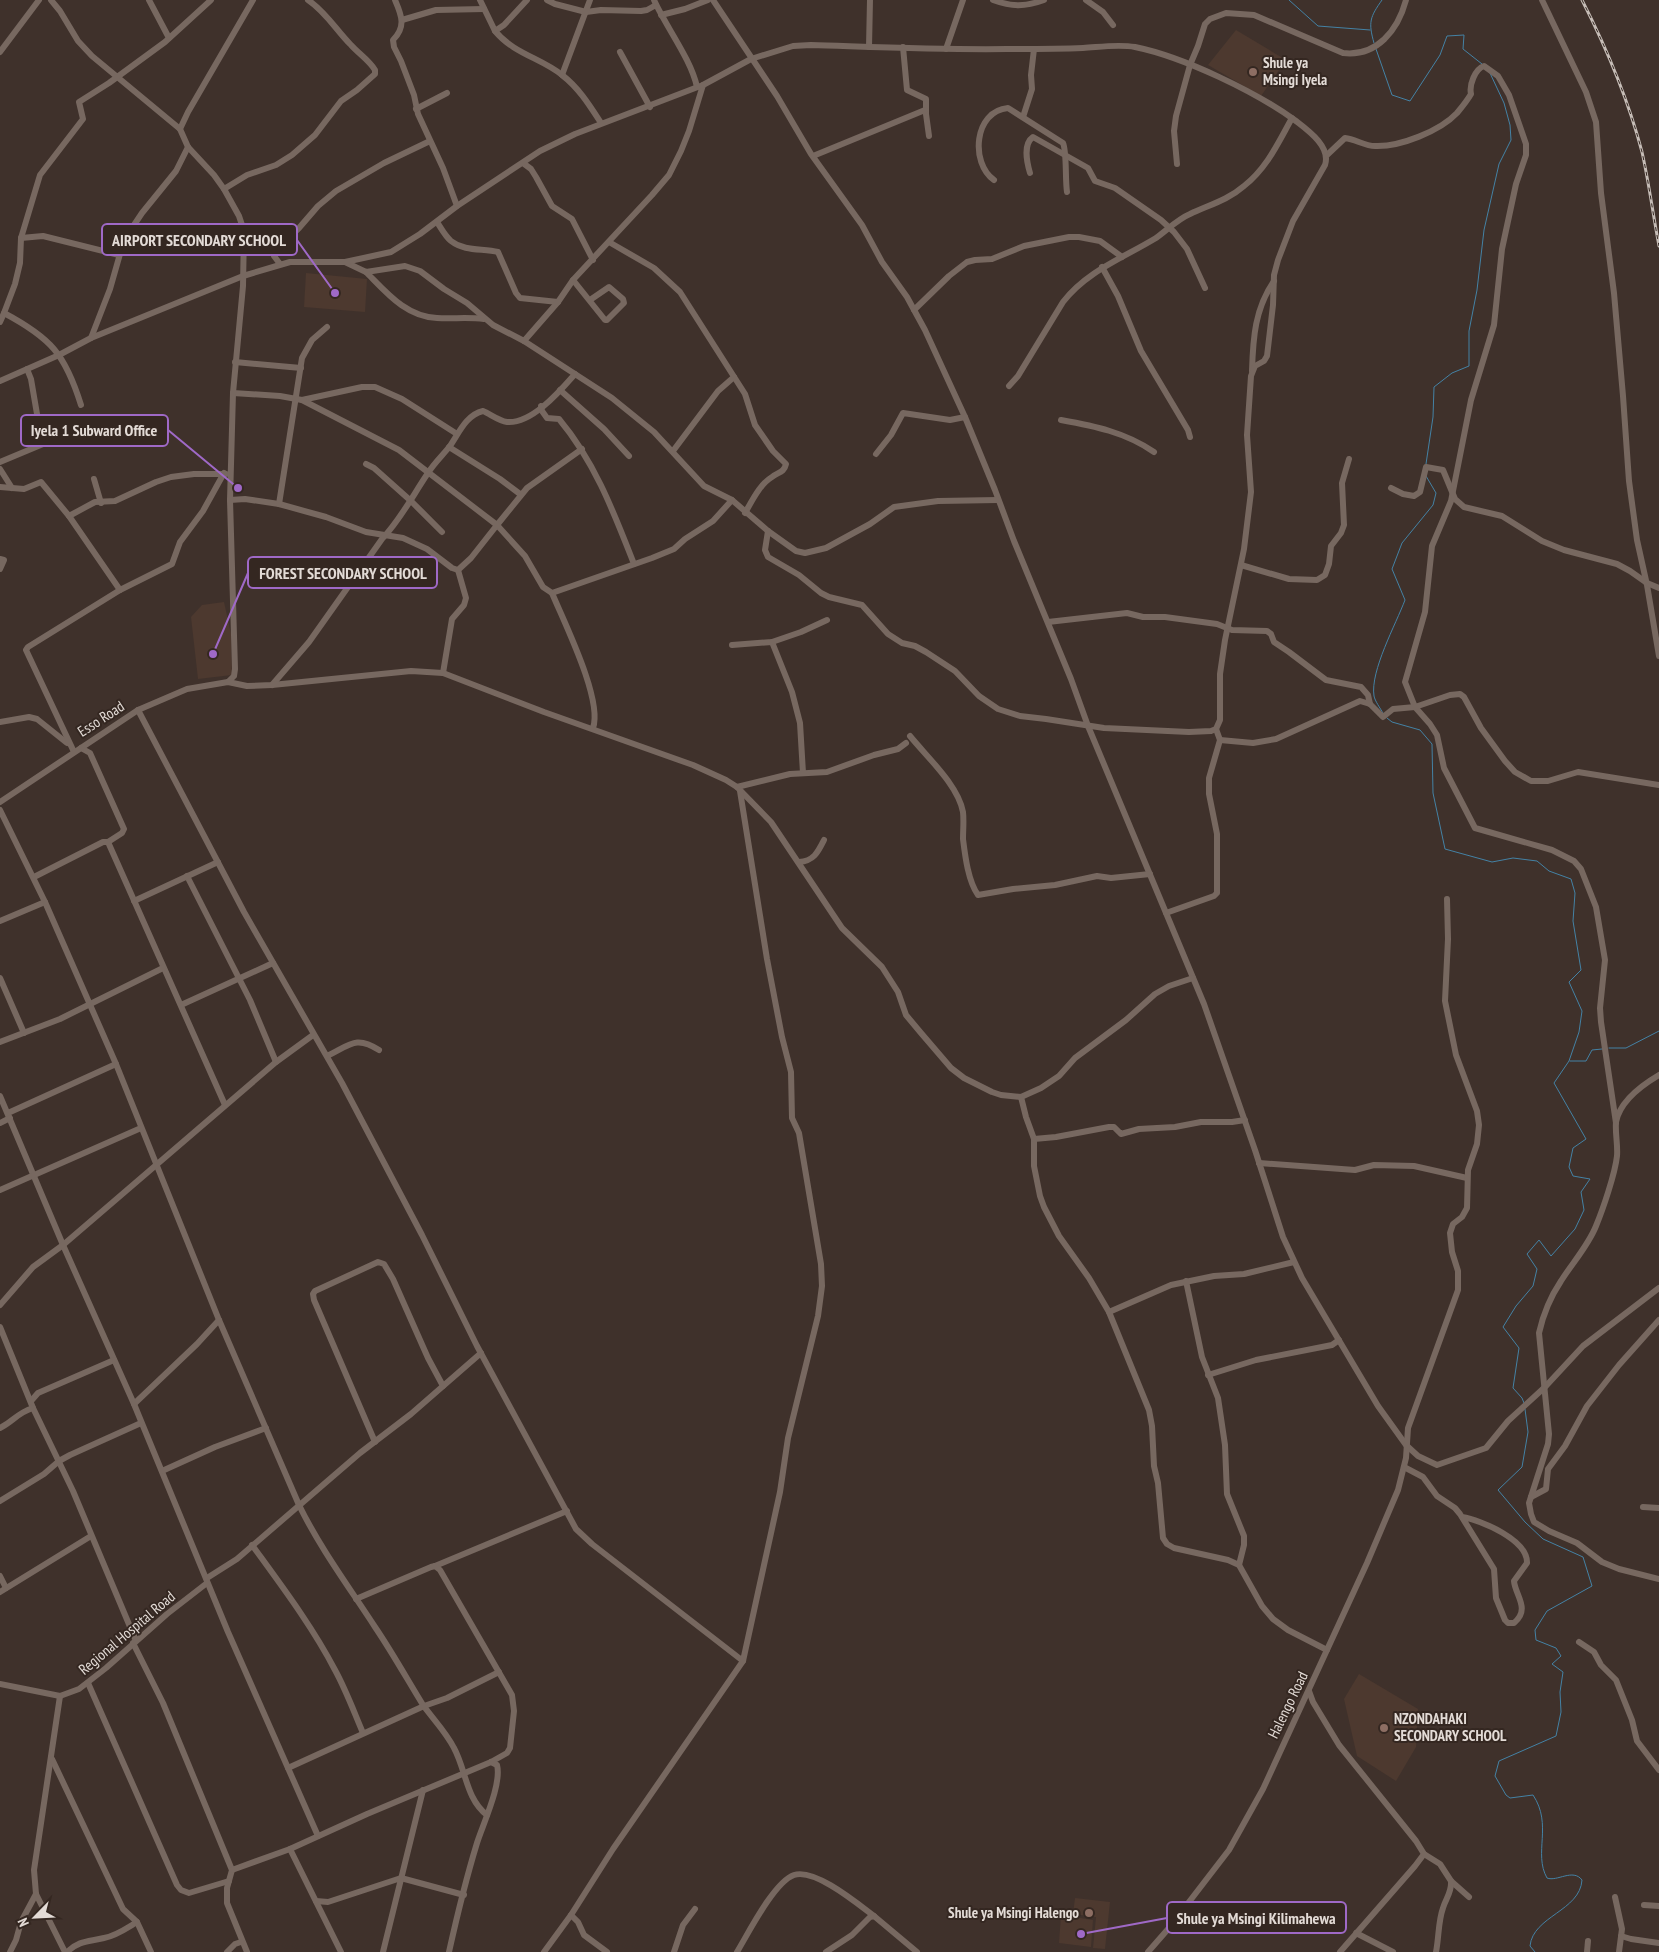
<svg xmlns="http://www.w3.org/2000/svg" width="1659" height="1952" viewBox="0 0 1659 1952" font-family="'PT Sans Narrow',sans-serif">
<rect width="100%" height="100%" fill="#3f312b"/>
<g fill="#4d392f">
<path d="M1236,30L1286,60L1261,96L1208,65Z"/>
<path d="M306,273L367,279L365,312L304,307Z"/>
<path d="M224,602L231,634L232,675L198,679L191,617L202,605Z"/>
<path d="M1359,1674L1418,1709L1416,1747L1396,1781L1357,1756L1344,1699Z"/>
<path d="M1075,1898L1110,1902L1105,1949L1093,1948L1096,1917L1073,1914Z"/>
<path d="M1061,1915L1093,1920L1091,1947L1059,1943Z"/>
</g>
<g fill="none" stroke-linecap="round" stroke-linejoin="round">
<g stroke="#4482a5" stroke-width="1">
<path d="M1289,0L1318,26L1370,30"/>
<path d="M1374,43C1368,22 1370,17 1382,0"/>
<path d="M1376,49L1392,95L1410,101L1440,55L1447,36L1464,35L1463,49L1482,64"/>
<path d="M1426,464L1433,417L1434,387L1452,373L1469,366V331L1477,290L1484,230L1499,164L1511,140L1510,125L1504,103L1490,73"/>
<path d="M1383,713C1380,708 1375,701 1374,696C1370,671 1396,624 1405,600L1392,569L1402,543L1433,505L1436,493L1426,476"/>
<path d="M1387,718L1392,722L1420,730L1432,744L1433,793L1445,849L1492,862L1513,858L1537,861L1549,871L1571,879L1575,893L1573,921L1581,970L1569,982L1582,1011L1579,1032L1569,1061L1554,1083L1586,1139L1573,1148L1569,1167L1573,1176L1590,1179L1581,1192L1584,1210L1575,1229L1551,1256L1539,1240L1527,1254L1537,1269L1533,1286L1516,1306L1503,1327L1519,1348L1513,1388L1522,1398L1524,1403"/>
<path d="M1609,1048H1626L1659,1031"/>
<path d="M1570,1061H1586L1592,1050L1602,1049"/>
<path d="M1525,1409L1528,1432L1522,1467L1498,1490L1525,1522L1543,1539L1583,1557L1592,1586L1547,1611L1535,1630L1536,1640L1556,1648L1561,1656L1552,1664L1563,1672L1560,1692L1561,1712L1556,1736L1499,1761L1495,1776L1506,1795L1510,1798L1533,1795C1553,1825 1533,1853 1547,1878C1557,1882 1573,1868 1582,1880C1580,1911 1533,1916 1530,1946L1535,1952"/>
</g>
<g stroke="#776860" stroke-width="6">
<path d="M51,0L60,11L78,41L92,56L180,129"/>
<path d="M149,0L169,38"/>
<path d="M395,0C402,16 406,27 393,40L394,47L401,61L414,95L418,114L443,168L457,206"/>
<path d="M480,0L495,31L504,25L527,0"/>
<path d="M547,0L555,4L586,12L601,10L641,11L647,10L656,5"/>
<path d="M654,0C666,27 691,59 697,87"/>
<path d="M713,0L777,96L811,154L862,225L882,262L907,297L925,330L965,417L995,490L1014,541L1071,679L1088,726L1204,1004L1255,1150L1283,1237L1302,1278L1378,1406L1406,1445L1418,1456L1437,1465L1486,1448L1508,1421L1545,1387L1583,1346L1659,1288"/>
<path d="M993,0C1012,7 1025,7 1044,0"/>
<path d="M1086,0L1103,12L1113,25"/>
<path d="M1542,0L1586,92L1596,122L1601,193L1614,293L1623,396L1629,481L1637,540L1647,585L1659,656"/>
<path d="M661,15L685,9L708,0"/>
<path d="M402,20L436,10L484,9"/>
<path d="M495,31C514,54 541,58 562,75C579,88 590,106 601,123"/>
<path d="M869,47L870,0"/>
<path d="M903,47L907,90L926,99V114L929,136"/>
<path d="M946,49L963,0"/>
<path d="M0,52L39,0"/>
<path d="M620,52L650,107"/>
<path d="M562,75L590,0"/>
<path d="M416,109L447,93"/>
<path d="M1023,117L1032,89L1031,75L1034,49"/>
<path d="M1327,155L1345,138C1355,139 1365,146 1375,146C1400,147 1440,131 1457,113C1462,107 1467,101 1471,94C1469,85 1475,69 1484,66L1498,76L1509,95L1526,144V155L1516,184L1502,249L1494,325L1471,400L1451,501L1432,546L1425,612L1405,682L1415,707L1430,724L1437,735L1444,768L1475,828L1552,850L1574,861L1581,869L1596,907L1605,960L1600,1008L1601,1022L1616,1123"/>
<path d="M813,156L925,110"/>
<path d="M523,163L531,169L536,177L552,206L572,219L593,260"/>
<path d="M1177,164L1174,131L1176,116L1190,65L1198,46L1205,24L1210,19L1226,13L1254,15L1343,53C1377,57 1398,30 1406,0"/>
<path d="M1030,173C1027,163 1023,144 1033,137L1088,168L1095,181L1115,188L1161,220L1174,232L1187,249L1205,288"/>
<path d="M994,180C970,163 974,111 1008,108L1063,143C1067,152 1065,179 1067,192"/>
<path d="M224,189L247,175L276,165L292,155L315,135L341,101L357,90L375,74V70C369,60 359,54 351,45C336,30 326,12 308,0"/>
<path d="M437,222C441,228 445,236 451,241C465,252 483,248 498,252L516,293L520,298L558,302"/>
<path d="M21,238L43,236L119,255"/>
<path d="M609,242L654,268L680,292L745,394L755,425L773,451L786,464C784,473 778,472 772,477C760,484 752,501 745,513"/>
<path d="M345,262L366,272L405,266L420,271L444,289L467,303L493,325L524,341L612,398L654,432L704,486L732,500L768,531L796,551L805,553L826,548L870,524L894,507L938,501L998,500"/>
<path d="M280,264L274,256V252L299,228L318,206L336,191L384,163L430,141"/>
<path d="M1102,267L1118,296L1141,351L1188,430L1190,437"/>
<path d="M366,272C386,292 406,317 437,318C452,319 468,317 484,319"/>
<path d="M573,280L605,320H607L624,303L623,299L609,287L590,300"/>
<path d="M914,310L949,276L967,262L975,260L992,259L1024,246L1069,237H1079L1100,241L1122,257"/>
<path d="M0,322L4,313"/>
<path d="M91,338L110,289L124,240L142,213L176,171L188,147"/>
<path d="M524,341L558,302L573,280L652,195L669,175L681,151L689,131L703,85"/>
<path d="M235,362L301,368"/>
<path d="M27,369L31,379L37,414"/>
<path d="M1252,371C1253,337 1255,309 1274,281"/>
<path d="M0,381L59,355L91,338L243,276L290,262H345L391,252L420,234L457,206L540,151L575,134L703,85L751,59L793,46L811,45C876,47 942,50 1007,49C1032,49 1057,49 1083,48C1100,47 1118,44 1135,47C1184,57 1256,92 1296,121C1309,131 1331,147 1325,165L1293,221L1278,260L1274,275L1273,305L1267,356L1264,361L1255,366L1251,376L1247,435L1251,492L1244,549L1225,640L1220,674V720L1216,729L1211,731L1189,732L1104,728L1046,719L1020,716L998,709L979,696L955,671L926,652L915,646L902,643L888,634L862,605L829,597L821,593L799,575L768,557L765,550L768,531"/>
<path d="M1009,386L1018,376L1063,302C1087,271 1123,258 1156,238C1167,230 1178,219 1190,214C1209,205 1228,200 1244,186C1267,168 1278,143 1292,118"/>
<path d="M560,390L604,429L629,456"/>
<path d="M302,400L362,387H375L402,399L457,434"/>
<path d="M81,405C65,354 51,338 4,313L15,284L20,263L21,238L40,175L83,119L79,102L109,83L165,42L211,0"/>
<path d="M541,406L542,411L547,418L559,419C595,462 614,513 634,564"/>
<path d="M1061,420C1094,426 1125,432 1154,452"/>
<path d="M449,447L500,479L520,494"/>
<path d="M582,449L527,488L497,525L525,556L543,587L552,593L652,558L674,549L685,539L713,521L732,500"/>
<path d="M673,451L718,391L734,377"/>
<path d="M876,454L891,435L903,413L950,420L965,417"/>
<path d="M0,462L67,434"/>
<path d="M366,464L374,468L411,501L442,532"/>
<path d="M0,469L12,488"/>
<path d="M94,479L101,503"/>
<path d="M0,487L24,489L41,482L69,516L95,502L115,501L156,482L171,477L194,474H226"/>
<path d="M1391,488L1403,494L1414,496L1420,492L1426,467L1443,470L1455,499L1464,507L1502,516L1542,541L1564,550L1617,564L1630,571L1647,583L1659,588"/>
<path d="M230,500L245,499L279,504L326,517L366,532L403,538L427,549L452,568L458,570L471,558L497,525L399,450L302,400L280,396L233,393"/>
<path d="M279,504L302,358L312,340L327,327"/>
<path d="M69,516L120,590"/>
<path d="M0,559L4,560L0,569"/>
<path d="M1241,565L1289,579L1317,580L1325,575L1329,564L1331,546L1341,533L1344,525L1342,483L1349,459"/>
<path d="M552,593C564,622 603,700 593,728"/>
<path d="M1048,622L1127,613L1143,617H1165L1217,624L1232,630L1267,631L1271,634L1274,642L1289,652L1326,680L1361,687L1368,695L1370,704"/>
<path d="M772,642L792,692L800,723L803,773"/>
<path d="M732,645L772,642L801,632L827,620"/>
<path d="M443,673L452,619L464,605L466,598L458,570"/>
<path d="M228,682L234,676L235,669L230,500L233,393L243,286L244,231L239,216L224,189L214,175L188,147L180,129L188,112L253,0"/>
<path d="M272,685L309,642L382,539C401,519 413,495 428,473C434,463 443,455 450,446C459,433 466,415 483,411C490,414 499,421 507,422C532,424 560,391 575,374"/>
<path d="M138,710L244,912L342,1083L422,1235L477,1346L576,1529L592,1544L743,1661"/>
<path d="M0,722L29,717L37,719L67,743"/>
<path d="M910,736C927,757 958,785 963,812C964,821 963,830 963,839C965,855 968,881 978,895L1013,889L1055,885L1097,876L1111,878L1150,874"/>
<path d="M1220,740L1253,743L1276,739L1360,701L1370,704L1383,717L1393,709L1415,707L1450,695L1460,694L1464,697L1481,728L1505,761L1515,772L1531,781H1548L1578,772L1659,785"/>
<path d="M81,748L90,753L124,829L122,833L108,842"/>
<path d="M74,752L26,650L28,647L120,590L172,564L180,542L203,511L224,473"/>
<path d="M737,787L790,774L827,772L874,755L898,749L906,743"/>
<path d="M0,802L138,710L187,689L228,682L247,686L272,685L411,671L443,673L544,712L693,765L726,780L737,787L771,822L842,928L882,967L898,992L906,1015L921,1033L951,1068L964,1078L992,1092L1001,1095L1021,1097L1041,1088L1059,1076L1075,1058L1126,1020L1155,994L1169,986L1193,978"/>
<path d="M0,810L45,902L116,1064L219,1320L299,1505C320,1548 349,1587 375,1627C392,1652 407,1679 423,1705C433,1719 446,1732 454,1748C466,1770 466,1799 487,1815"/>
<path d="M799,862C814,861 818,852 824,840"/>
<path d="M187,876L250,1000L276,1062"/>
<path d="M34,877L103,842H108L225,1105"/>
<path d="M134,901L218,862"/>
<path d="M1166,913L1214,896L1217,893V834L1209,794V778L1220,740L1216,729"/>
<path d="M0,921L45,902"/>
<path d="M0,978L24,1033"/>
<path d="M181,1005L273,963"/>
<path d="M0,1042L60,1019L163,968"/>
<path d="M327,1056C350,1045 356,1035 379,1050"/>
<path d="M1659,1075C1642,1085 1620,1101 1616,1122C1615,1133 1618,1145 1617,1156C1615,1174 1603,1209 1596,1226C1588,1246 1573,1262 1561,1281C1551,1296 1543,1315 1539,1333L1549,1434L1548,1444L1529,1503L1531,1514L1534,1522L1549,1531L1577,1543L1602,1562L1619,1569L1659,1579"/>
<path d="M0,1096L63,1245L134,1404L228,1632L318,1836"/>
<path d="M1021,1097L1026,1117L1034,1139V1166L1040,1196L1044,1207L1059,1236L1089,1278L1109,1312L1149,1410L1152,1426L1154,1466L1158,1483L1163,1538L1167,1544L1174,1548L1228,1560L1239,1565L1262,1606L1273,1619L1288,1630L1327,1650"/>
<path d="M8,1113L116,1064"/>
<path d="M0,1123L10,1118"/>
<path d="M1034,1139L1056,1137L1109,1127H1114L1121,1134L1139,1129L1175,1127L1201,1122H1232L1245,1120"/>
<path d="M1259,1163L1355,1170L1374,1165L1414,1166L1467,1178"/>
<path d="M0,1190L141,1128"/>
<path d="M1186,1281L1202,1357L1218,1398L1225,1445L1227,1494L1244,1536V1545L1239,1565"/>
<path d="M0,1305L33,1267L63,1245L276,1062L313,1035"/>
<path d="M1109,1312L1171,1285L1214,1276L1244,1274L1294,1262"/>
<path d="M0,1327L33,1408L73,1491L136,1641"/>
<path d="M1208,1375L1256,1360L1332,1345L1339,1340"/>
<path d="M31,1401L38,1393L114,1360"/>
<path d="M134,1404L197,1344L219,1320"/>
<path d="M0,1428C14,1421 17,1413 33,1408"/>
<path d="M375,1442L314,1300L313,1294L315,1291L378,1262L384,1264L393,1279L428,1358L443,1386"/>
<path d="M1404,1467L1423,1477L1437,1496L1455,1508L1460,1514L1494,1569L1496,1598L1505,1620L1508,1623H1514C1531,1609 1515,1595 1514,1581L1527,1563C1528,1540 1481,1520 1462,1517"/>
<path d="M162,1471L215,1447L266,1428"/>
<path d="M1531,1497L1546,1489L1548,1469L1565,1446L1587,1406L1619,1365L1659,1320"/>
<path d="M0,1501L44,1474L59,1461L70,1455L141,1423"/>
<path d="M1643,1507L1659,1508"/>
<path d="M252,1545C281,1585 312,1626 335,1670C346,1690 354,1712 363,1733"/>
<path d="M435,1566L567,1511"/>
<path d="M0,1576L6,1588"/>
<path d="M207,1578L237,1559L360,1453L411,1414L481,1353"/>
<path d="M0,1592L91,1536"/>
<path d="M1579,1642L1594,1652L1601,1665L1616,1680L1632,1720L1637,1741L1659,1770"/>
<path d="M133,1643L163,1703L232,1870L227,1888V1903L247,1952"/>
<path d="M88,1683L177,1885L181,1890L189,1893L229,1881"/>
<path d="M0,1684L60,1696L79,1689L106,1668L167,1614L207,1583"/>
<path d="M1309,1691L1313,1702L1339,1745L1416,1841L1424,1854L1415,1866L1340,1952"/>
<path d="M60,1696L34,1870L36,1894L65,1952"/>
<path d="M52,1759L123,1909L137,1922L151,1952"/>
<path d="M288,1768L424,1706L447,1698L499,1672"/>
<path d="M290,1849L341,1952"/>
<path d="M1424,1854L1440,1864L1451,1881L1469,1897"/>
<path d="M232,1870L290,1849L367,1814L491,1762L507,1753L510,1748L514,1711L512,1695L440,1570L435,1566L431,1567L356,1599"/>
<path d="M1615,1897L1622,1929L1619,1952"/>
<path d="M316,1901L328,1902L401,1878L464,1895"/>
<path d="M1644,1905L1659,1906"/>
<path d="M571,1915L578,1922L584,1935L607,1952"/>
<path d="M1356,1933L1393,1952"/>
<path d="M1621,1936L1631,1939L1659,1943"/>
<path d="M10,1952L16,1940L21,1922L36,1894"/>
<path d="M67,1952C80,1940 88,1942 104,1938C116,1936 127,1928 137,1922"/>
<path d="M227,1952L235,1944L241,1942"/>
<path d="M383,1952L423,1790"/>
<path d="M449,1952C457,1916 466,1879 477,1843C483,1824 502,1784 497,1765L491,1762"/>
<path d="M544,1952L571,1915L613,1849L743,1661L780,1492L788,1438L818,1316L822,1286L821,1264L799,1133L792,1118L791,1072L782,1037L767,959L740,791"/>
<path d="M674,1952L683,1925L695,1909"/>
<path d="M737,1952C748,1934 774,1882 794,1875C815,1868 858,1904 874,1916"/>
<path d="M826,1952L852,1935L870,1917L874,1916L917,1952"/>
<path d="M1148,1952L1169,1928L1229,1850L1263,1789L1367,1563L1398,1490L1406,1458L1408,1428L1458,1290V1271L1452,1252L1450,1233L1453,1224L1462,1217L1467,1208L1468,1170L1477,1144L1479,1125L1477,1111L1456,1055L1445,1001L1448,939L1447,899"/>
<path d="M1436,1952C1439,1937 1438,1922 1443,1908C1446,1898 1452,1892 1451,1881"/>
<path d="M1587,1952L1588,1941"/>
</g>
<defs>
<path id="rail" d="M1582,0C1607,49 1628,99 1642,152C1649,183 1653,215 1659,246"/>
</defs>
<use href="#rail" stroke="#c6bdb7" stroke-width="3"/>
<use href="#rail" stroke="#342721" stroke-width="1" stroke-dasharray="4" stroke-linecap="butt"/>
</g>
<g fill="#8d6e63" stroke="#342721" stroke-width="2">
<circle cx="1253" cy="72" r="5"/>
<circle cx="1384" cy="1728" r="5"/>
<circle cx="1089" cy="1913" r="5"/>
</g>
<g text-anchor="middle" stroke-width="4" stroke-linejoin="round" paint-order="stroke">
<g font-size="15" font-weight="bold" fill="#e3dbd6" stroke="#342721" text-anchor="start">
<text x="1263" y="68">Shule ya<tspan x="1263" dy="17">Msingi Iyela</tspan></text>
<text x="1394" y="1724">NZONDAHAKI<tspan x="1394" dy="17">SECONDARY SCHOOL</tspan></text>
<text x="1079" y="1918" text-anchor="end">Shule ya Msingi Halengo</text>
</g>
<g font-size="15" fill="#e3dbd6" stroke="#342721">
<text transform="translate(101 719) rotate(-33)" y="5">Esso Road</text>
<text transform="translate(127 1633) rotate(-40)" y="5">Regional Hospital Road</text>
<text transform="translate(1288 1705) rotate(-64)" y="5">Halengo Road</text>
</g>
</g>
<path fill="none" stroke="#9f69c7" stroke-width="2" d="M335 293L297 240M238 488L168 430M213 654L248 573M1081 1934L1167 1918"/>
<g fill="#9f69c7" stroke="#342721" stroke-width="2">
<circle cx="335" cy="293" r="5"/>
<circle cx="238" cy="488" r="5"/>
<circle cx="213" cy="654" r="5"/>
<circle cx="1081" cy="1934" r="5"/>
</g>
<g fill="#342721" stroke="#9f69c7" stroke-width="2">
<rect x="102" y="224" width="195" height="31" rx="5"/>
<rect x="21" y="415" width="147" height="31" rx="5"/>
<rect x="248" y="557" width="189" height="31" rx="5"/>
<rect x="1167" y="1902" width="179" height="31" rx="5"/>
</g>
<g font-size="16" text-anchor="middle" font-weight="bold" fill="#e3dbd6">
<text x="199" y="246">AIRPORT SECONDARY SCHOOL</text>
<text x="94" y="436">Iyela 1 Subward Office</text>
<text x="343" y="579">FOREST SECONDARY SCHOOL</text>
<text x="1256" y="1924">Shule ya Msingi Kilimahewa</text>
</g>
<g transform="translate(35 1917) rotate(246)" stroke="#342721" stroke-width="4" paint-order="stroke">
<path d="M0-4L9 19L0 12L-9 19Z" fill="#e3dbd6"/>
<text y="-8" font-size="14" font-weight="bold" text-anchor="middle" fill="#e3dbd6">N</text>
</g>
</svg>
